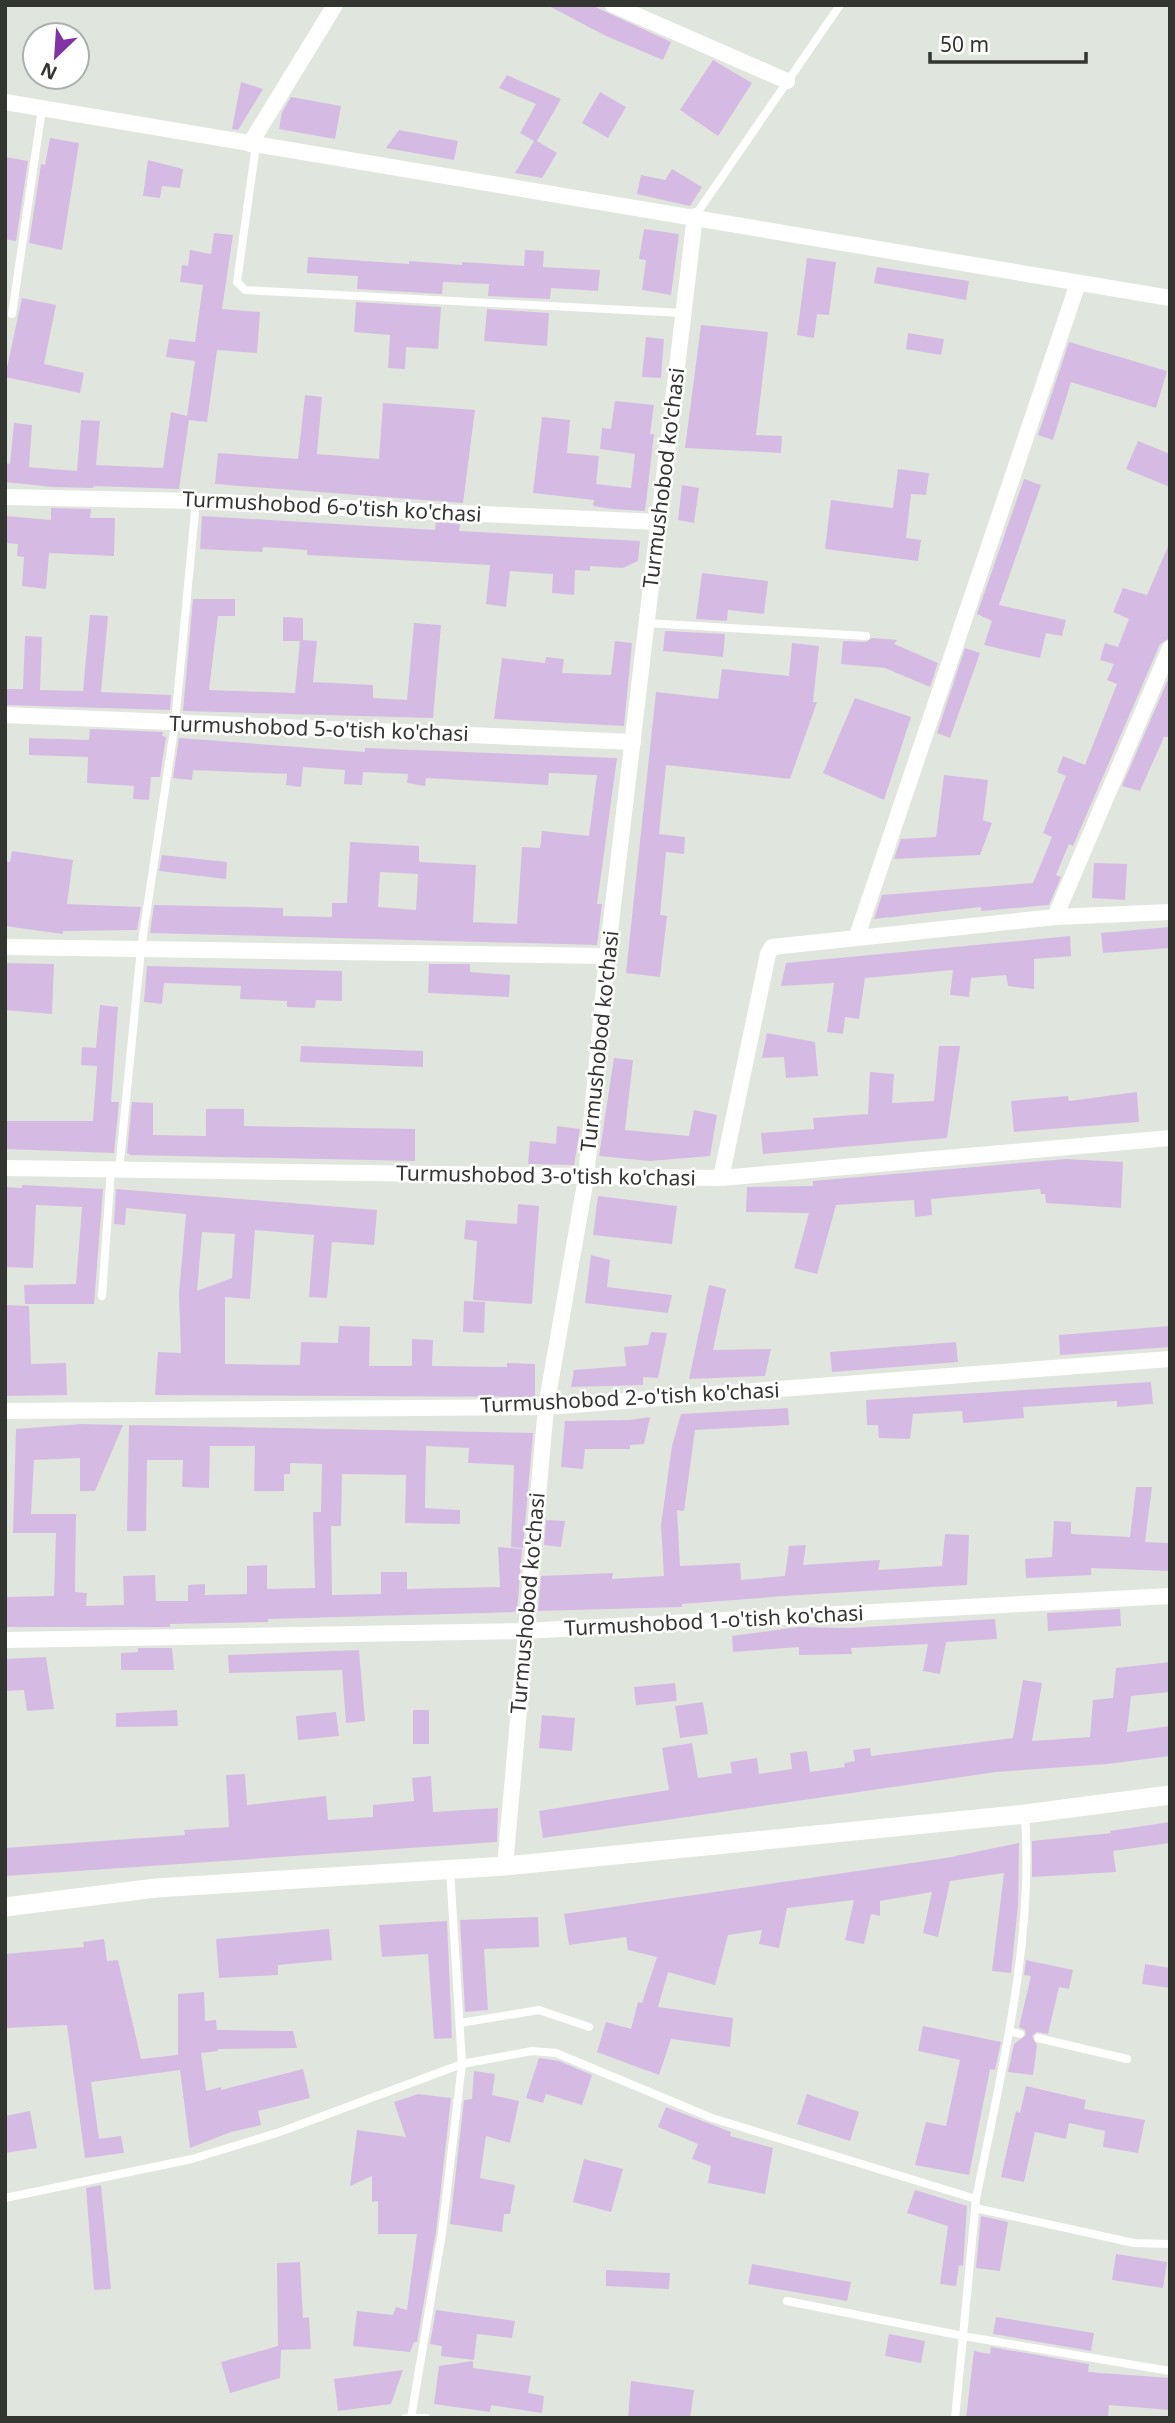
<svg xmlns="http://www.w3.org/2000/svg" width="1175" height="2423" viewBox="0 0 1175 2423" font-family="'Noto Sans',sans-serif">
<rect width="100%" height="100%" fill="#e0e6dd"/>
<g fill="#d5bbe3" fill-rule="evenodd">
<path d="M547,5H591L671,42L663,60L606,36Z"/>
<path d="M713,60L752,83L718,136L680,110Z"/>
<path d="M507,75L561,99L537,141L557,153L542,178L515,173L534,141L520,133L536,104L499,88Z"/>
<path d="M241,82L263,89L238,130L232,129Z"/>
<path d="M600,92L626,107L608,138L582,123Z"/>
<path d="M291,97L341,106L335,139L279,129L282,112Z"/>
<path d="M399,130L458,141L454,160L386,148Z"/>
<path d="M50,138L79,143L62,250L29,243L41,164L45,165Z"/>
<path d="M5,157L28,161L16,241L5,239Z"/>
<path d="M148,160L183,169L180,188L162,186L160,198L143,196Z"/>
<path d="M672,169L702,187L690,206L637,194L641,175L665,180Z"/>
<path d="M644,229L679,234L671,295L642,290L646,260L639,259Z"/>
<path d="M214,233L233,235L222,309L260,312L257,353L217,350L207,422L189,420L179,489L94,486L93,488L52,487L5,482V463L10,464L14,423L32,425L29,467L77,471L81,420L100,421L96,465L163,468L171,412L187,416L195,361L166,357L169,339L195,342L203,285L180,282L182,265L188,266L190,250L211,254Z"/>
<path d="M525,250L544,251L543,267L600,270L598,291L551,288L550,299L488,296L489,284L443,282L442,294L357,289L358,276L307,273L308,257L409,264V261L462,265V262L524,266Z"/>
<path d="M807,258L836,262L829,315L817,314L814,338L797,335Z"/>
<path d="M877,267L969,281L966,300L874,283Z"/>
<path d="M22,298L56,305L44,364L84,373L80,393L5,377Z"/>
<path d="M356,302L441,307L438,349L406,347L405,369L388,368L390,335L354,332Z"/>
<path d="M487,309L549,313L547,346L484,341Z"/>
<path d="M701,325L768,332L756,435L782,436L781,453L685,448Z"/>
<path d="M908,333L944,339L941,355L906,349Z"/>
<path d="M646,337L664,339L661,378L642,377Z"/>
<path d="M1069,342L1167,371L1156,408L1071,382L1053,440L1038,435Z"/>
<path d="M305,395L322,397L317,454L379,459L383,403L475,410L463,503L215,484L218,453L298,459Z"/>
<path d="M615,401L654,405L650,434H654L645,511L612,509L593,506L594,500L533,493L542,417L570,420L567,453L599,456L596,484L631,488L635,454L600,449L602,428L611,429Z"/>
<path d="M1138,441L1170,454V487L1126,469Z"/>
<path d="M898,469L929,473L926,495L911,494L906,538L921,540L918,561L825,549L831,500L893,508Z"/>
<path d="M1024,479L1041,485L999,605L1066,620L1062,636L1046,633L1040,658L984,645L992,621L977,614Z"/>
<path d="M682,485L699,488L694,523L678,520Z"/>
<path d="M51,508L91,509L90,518H115L114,556L49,553L46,589L22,586L24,557L17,556L18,544L5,543V516L51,520Z"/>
<path d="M202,516L435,530L436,522L460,524L459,531L640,541L638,561L623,568L590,566V571L575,570L574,595L552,593L553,574L510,571L506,607L486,604L490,565L307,555V550L263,547L262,552L200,549Z"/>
<path d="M1170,542V638L1160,644L1073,846L1069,844L1056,875L1061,877L1049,905L981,911V907L874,919L882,895L1033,883L1052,837L1043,833L1066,776L1057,772L1063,756L1085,765L1117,684L1107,680L1114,664L1100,660L1105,643L1118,647L1129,619L1113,612L1123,588L1147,595Z"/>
<path d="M702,573L768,581L764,614L728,610L727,621L696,619Z"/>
<path d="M193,599H235V616H218L209,690L295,693L300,641H283V617L303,618V640L317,641L313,682L373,685V698L407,700L414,623L441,625L433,718L183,711Z"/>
<path d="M90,615L108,616L101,692L171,695L170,710L5,705V689H23L25,636L42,637L40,690L83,691Z"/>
<path d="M665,631L725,634L723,657L663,651Z"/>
<path d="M872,638L897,640L894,644L938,663L930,687L885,668L841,664L843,641L866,642Z"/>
<path d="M615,641L632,643L624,726L494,719L502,658L545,663L546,657L564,659L562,673L611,675Z"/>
<path d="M792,643L819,646L813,702H817L790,779L666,765L659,834L685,837L684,854L666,852L660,915L667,916L660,977L626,973L656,692L718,699L722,669L789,676Z"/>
<path d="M965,648L980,653L950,738L937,733Z"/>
<path d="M1170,675V737H1164L1140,791L1122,786Z"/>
<path d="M855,698L911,717L884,800L823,773Z"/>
<path d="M90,729L163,732L162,736L166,737L160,777H151L149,800L133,799L134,786L87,783L88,757L29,755V738L89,740Z"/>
<path d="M179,738L365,752V748L617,758L597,904H602L597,945L150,933L154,905L283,908V916L332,917V903H347L350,842L419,846V862L476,865L473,922L517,924L522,847L540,848L542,831L589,836L597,775L549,773L548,785L426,778L425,786L407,783L408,774L363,772L362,785L344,784L345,770L303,767L301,787L286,785L287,774L193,770L192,780L173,778ZM380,872L418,874L416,910L378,907Z"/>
<path d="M944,775L988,780L983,820L992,823L980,855L894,859L901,839L936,837Z"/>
<path d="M12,851L73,860L67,904L141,907L137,930L63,931V934L5,926V861L10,862Z"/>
<path d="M162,855L227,862L226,879L159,871Z"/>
<path d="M1094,863L1127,864L1125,900L1092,898Z"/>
<path d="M1170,927V948L1103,953L1101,933Z"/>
<path d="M1070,936L1071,956L1034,959V989L1008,986L1006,975L971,978L969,997L950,995L953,970L865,978L859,1019L845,1017L843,1034L827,1032L834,983L781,986L786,963Z"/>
<path d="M5,963L54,964L52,1014L5,1010Z"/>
<path d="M429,964H470V972L510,975L509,997L428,993Z"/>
<path d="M147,966L342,971V1001L316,1000L315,1008L287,1007V1001L240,999L241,986L164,983L162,1004L144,1002Z"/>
<path d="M100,1005L118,1007L111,1102H119L114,1153L5,1149V1121H93L97,1066L81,1065L82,1047L96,1048Z"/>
<path d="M767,1033L815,1042L818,1076L786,1078L784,1057L762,1058Z"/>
<path d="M301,1046L423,1051V1067L300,1062Z"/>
<path d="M939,1046H960L947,1138L763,1154L761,1133L814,1129L813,1118L868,1114L870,1072L894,1074L892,1103L934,1101Z"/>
<path d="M614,1058L633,1060L625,1130L689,1136L694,1110L717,1115L710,1156L650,1161L599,1156Z"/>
<path d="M1137,1092L1139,1122L1014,1132L1011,1101L1068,1096L1069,1101Z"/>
<path d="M132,1102L153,1103V1135L206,1136V1109H244V1126L415,1129V1161L131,1155L127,1153Z"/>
<path d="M557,1126L580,1129L574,1165L528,1164L530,1141L556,1144Z"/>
<path d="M1066,1159L1123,1162L1121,1208L1046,1203L1045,1194H1041L1040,1189L931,1199L932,1215L915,1217L914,1200L836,1205L817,1274L794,1268L809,1213L746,1212L747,1187L813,1186V1181Z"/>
<path d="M22,1185L103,1189L94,1304H25L24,1285L76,1284L82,1207L36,1205L33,1268L5,1267V1187L22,1188Z"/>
<path d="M116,1189L377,1210L374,1245L332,1242L327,1298L309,1297L314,1235L255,1230L250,1299L225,1297V1364L300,1365L301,1342L338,1343L339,1326L370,1327L369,1366H412V1339L433,1340L432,1366L507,1367V1363L535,1364V1397L155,1395L158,1352L181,1353L179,1293L186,1214L126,1208L125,1225L114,1224ZM202,1232L235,1234L232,1278L197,1291Z"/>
<path d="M598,1196L677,1206L672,1244L593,1235Z"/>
<path d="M518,1204L539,1206L532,1304L473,1300L477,1241L464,1239L466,1220L517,1224Z"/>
<path d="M591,1255L610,1260L607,1287L672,1295L668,1313L585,1303Z"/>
<path d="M709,1285L726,1289L713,1350L771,1349L765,1376L689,1379Z"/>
<path d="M464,1301L485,1302L484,1333L463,1332Z"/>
<path d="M5,1305L29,1306L31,1364L66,1363L67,1395L5,1396Z"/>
<path d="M1170,1326V1347L1060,1355L1059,1335Z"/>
<path d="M651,1332L667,1333L658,1378L643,1377V1385L571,1387L574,1370L626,1366L624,1347L648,1345Z"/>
<path d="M956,1342L958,1362L832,1372L830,1352Z"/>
<path d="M1151,1382L1153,1404L1117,1407V1401L1023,1407L1024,1418L963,1423L962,1411L913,1414L910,1439L879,1438L878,1425H867L866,1400Z"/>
<path d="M788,1408L789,1425L695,1430L684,1511L677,1510L680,1566L740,1563L741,1580L785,1576L789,1546L806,1545L803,1565L880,1560L878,1570L942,1566L945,1534L969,1535L967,1585L799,1595L682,1604V1607L538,1611L541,1576L613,1573L612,1579L664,1576L661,1525L672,1446L681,1414Z"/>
<path d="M650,1417L644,1444L630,1445V1449H585L583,1469L561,1467L565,1421L629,1420Z"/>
<path d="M81,1424L123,1425L95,1491H80V1458L34,1460L31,1514H76L75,1592L87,1593L86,1606L124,1605L123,1576L155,1575L156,1601H188V1585L205,1584V1595L247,1594V1566L267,1565V1589L315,1588L313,1512H321L322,1464L290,1463V1474H284V1491H254L255,1446H210L209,1488L182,1487L183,1460H147L146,1531H127L129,1425L533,1433L523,1548L511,1547L514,1465L468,1463L469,1448L426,1446L425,1508L460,1510V1524L405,1523L406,1475L342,1474L341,1526H331L332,1595L381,1594V1572H407V1589L500,1587L498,1547L522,1549L517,1612L268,1619V1622L170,1624V1627H5V1597L54,1596L56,1533H13L16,1429Z"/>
<path d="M1136,1487H1152L1145,1542L1170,1543V1571L1091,1568V1575L1026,1578L1025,1559L1052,1557L1054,1521L1071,1522V1534L1130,1537Z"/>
<path d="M546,1520L565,1521L561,1547L544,1545Z"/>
<path d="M1120,1609L1121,1626L1048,1631L1047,1613Z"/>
<path d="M995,1619L997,1639L946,1642L940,1674L923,1671L928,1644L851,1648L852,1654L799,1655V1647L733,1652L732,1636L798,1627L850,1628Z"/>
<path d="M138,1648H172L174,1670H121V1653L138,1652Z"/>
<path d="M359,1650L365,1721L346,1723L342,1670L229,1673L228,1655Z"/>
<path d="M46,1657L54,1709L27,1711L24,1690L5,1691V1659Z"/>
<path d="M1170,1662V1692L1131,1696L1127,1732L1170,1726V1756L1107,1764L996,1772L543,1838L539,1811L669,1790L662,1748L692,1743L698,1778L732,1773L730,1762L757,1758L759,1774L792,1769L790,1753L807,1751L810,1772L845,1767L844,1763L855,1761L853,1750L870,1748L871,1756L1013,1738L1023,1680L1042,1683L1032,1741L1090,1737L1093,1700L1113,1698L1116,1668Z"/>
<path d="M675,1683L677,1701L636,1705L634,1687Z"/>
<path d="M703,1702L708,1734L680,1738L675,1706Z"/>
<path d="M177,1710L178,1726L116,1727V1713Z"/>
<rect x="413" y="1710" width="16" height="34"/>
<path d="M336,1712L339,1736L298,1740L296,1716Z"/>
<path d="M542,1715L575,1718L572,1751L539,1748Z"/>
<path d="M245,1774L247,1805L326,1796L328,1820L373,1817V1805L414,1801L412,1778L431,1776L433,1812L498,1808L497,1842L5,1876V1848L185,1835L184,1830L229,1827L226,1775Z"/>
<path d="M1170,1822V1843L1113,1851L1116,1872L1032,1877V1841L1111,1833L1110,1831Z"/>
<path d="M1019,1843L1018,1905L1011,1973L992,1971L1004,1873L950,1881L938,1937L923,1933L932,1892L880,1901V1916L871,1914L864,1944L845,1940L854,1900L787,1908L779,1948L759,1944L762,1930L728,1935L715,1985L668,1972L658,2007L733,2018L730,2047L671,2039L659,2075L597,2052L606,2022L631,2029L638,2002L642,2003L657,1957L628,1950L626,1937L569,1945L564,1914L946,1858Z"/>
<path d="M538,1917L539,1947L484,1949L488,2010L465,2012L460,1920Z"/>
<path d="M447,1921L452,2038L434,2039L428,1954L382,1957L379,1925Z"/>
<path d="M329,1929L332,1960L278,1965V1975L219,1978L216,1939Z"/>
<path d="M104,1939L107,1961L118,1960L141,2059L178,2055V1994L204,1992L205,2021L216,2020L217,2030L293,2031L297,2048L218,2049V2051L201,2053L206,2091L221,2087V2090L303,2069L310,2098L258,2111L261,2125L231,2132L190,2148L180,2070L91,2082L99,2139L121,2136L124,2153L85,2158L67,2025L5,2028V1954L84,1947L83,1942Z"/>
<path d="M1026,1960L1073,1970L1069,1989L1059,1987L1048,2034L1037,2032L1032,2036L1037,2045L1033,2075L1008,2072L1014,2044L1026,2035L1025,2030L1019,2027L1031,1976L1024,1975Z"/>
<path d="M1145,1964L1170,1968V1988L1142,1984Z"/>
<path d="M923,2026L1001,2042L995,2070L990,2069L969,2175L915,2165L926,2122L946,2126L960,2060L918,2051Z"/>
<path d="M539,2058L559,2061L592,2075L582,2105L546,2094L543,2103L526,2098Z"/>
<path d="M474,2071L495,2074L492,2095L519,2101L510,2143L486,2136L480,2178L515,2185L510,2214H504L502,2232L450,2224L464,2100L472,2099Z"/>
<path d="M1026,2086L1086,2100L1084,2109L1145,2120L1138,2153L1103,2147L1105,2131L1069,2123L1066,2139L1035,2132L1024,2182L1001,2177L1016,2111L1020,2113Z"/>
<path d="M418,2094L451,2098L436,2232L417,2342H414L410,2352L353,2346L357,2311L393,2315L396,2307L407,2310L417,2234H378V2201L372,2202V2176L350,2186L357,2130L406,2137L394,2102Z"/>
<path d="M807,2094L859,2112L850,2141L797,2124Z"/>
<path d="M666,2107L731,2132L730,2136L773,2148L765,2194L708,2183L711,2166L692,2159L698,2144L658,2127Z"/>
<path d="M30,2111L37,2148L5,2153V2116Z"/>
<path d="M584,2159L623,2169L611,2212L573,2202Z"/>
<path d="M101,2185L111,2289L94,2290L86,2188Z"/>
<path d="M915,2190L967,2206L963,2266L959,2265L956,2286L940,2284L948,2226L907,2213Z"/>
<path d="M981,2216L1008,2222L1000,2271L976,2268Z"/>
<path d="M1116,2254L1167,2262L1163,2288L1112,2280Z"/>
<path d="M300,2262L303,2318L309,2317L311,2349L281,2350L280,2378L230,2393L221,2362L278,2346L277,2263Z"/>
<path d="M752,2264L851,2282L847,2301L748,2284Z"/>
<path d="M606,2270L670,2273L669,2289L606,2286Z"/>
<path d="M436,2310L515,2321L512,2338L477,2334L474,2360L441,2356L442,2346L430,2344Z"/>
<path d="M996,2317L1094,2333L1091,2351L993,2334Z"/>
<path d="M889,2334L925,2341L921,2363L885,2356Z"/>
<path d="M991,2347L1089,2364L1088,2372L1170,2378V2410L1109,2405L1108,2418H966L974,2351L990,2354Z"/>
<path d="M473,2361V2368L531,2376L528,2393L544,2396L542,2413L491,2405L490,2412L434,2404L439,2366Z"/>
<path d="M403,2370L391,2404L338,2411L334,2379Z"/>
<path d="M631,2381L694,2390L690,2418H628Z"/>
</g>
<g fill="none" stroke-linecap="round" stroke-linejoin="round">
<g stroke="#fff" stroke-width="8">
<path d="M256,145L237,282L245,290L683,313"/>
<path d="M695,216L840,5"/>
<path d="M12,314L42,109"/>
<path d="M647,623L866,636"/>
<path d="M119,1170L141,949L175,723L196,501"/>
<path d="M102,1296L111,1170"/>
<path d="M450,1869L462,2064L532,2051L556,2053L712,2118L976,2199L963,2336L1170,2371"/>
<path d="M460,2023L539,2010L589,2027"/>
<path d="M1009,2031L1020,2034"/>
<path d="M1038,2038L1127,2059"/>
<path d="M5,2198L192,2159L280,2132L462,2064L442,2233L411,2418"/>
<path d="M976,2199C1001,2073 1034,1942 1025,1814"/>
<path d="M975,2208L1134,2243L1170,2244"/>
<path d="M787,2301L963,2336L955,2418"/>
<path d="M405,2418H426"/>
</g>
<g stroke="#fff" stroke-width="16">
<path d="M613,5L787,81"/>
<path d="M5,102L1170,298"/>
<path d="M250,144L335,5"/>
<path d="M5,497L196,501L658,522"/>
<path d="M5,715L633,742"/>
<path d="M1055,917L1170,648"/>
<path d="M857,936L1078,283"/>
<path d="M5,947L607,956"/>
<path d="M5,1168L721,1178L1170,1138"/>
<path d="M721,1178L768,954L772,947L1055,917L1170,912"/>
<path d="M5,1411L546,1407L1170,1359"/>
<path d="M5,1640L524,1631L1170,1596"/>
<path d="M505,1866L546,1407L586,1178L607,956L695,216"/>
</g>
<path stroke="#fff" stroke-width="19" d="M5,1907L156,1888L505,1866L1025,1814L1170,1795"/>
</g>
<g text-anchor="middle" stroke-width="5" stroke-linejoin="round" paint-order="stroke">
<g font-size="21" fill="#333531" stroke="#fff">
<text transform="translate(664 478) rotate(-83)" y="7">Turmushobod ko'chasi</text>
<text transform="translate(332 507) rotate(3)" y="7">Turmushobod 6-o'tish ko'chasi</text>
<text transform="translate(319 729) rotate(2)" y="7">Turmushobod 5-o'tish ko'chasi</text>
<text transform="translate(600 1041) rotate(-84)" y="7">Turmushobod ko'chasi</text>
<text transform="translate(546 1176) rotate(1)" y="7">Turmushobod 3-o'tish ko'chasi</text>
<text transform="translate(630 1398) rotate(-3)" y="7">Turmushobod 2-o'tish ko'chasi</text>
<text transform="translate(528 1603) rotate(-85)" y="7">Turmushobod ko'chasi</text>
<text transform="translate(714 1621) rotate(-3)" y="7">Turmushobod 1-o'tish ko'chasi</text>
</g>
</g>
<rect width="1175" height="2423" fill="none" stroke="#333531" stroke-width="14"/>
<g transform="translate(56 56) rotate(205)"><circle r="33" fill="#ffffff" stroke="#adaead" stroke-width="2"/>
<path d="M0-5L12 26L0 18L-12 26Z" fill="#8133a3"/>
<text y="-10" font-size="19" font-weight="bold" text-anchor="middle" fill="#333531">N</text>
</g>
<path d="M930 52v10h156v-10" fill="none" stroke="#333531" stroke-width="3.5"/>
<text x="940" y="52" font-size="21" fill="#333531" stroke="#ffffff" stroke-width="5" paint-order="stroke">50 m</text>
</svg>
